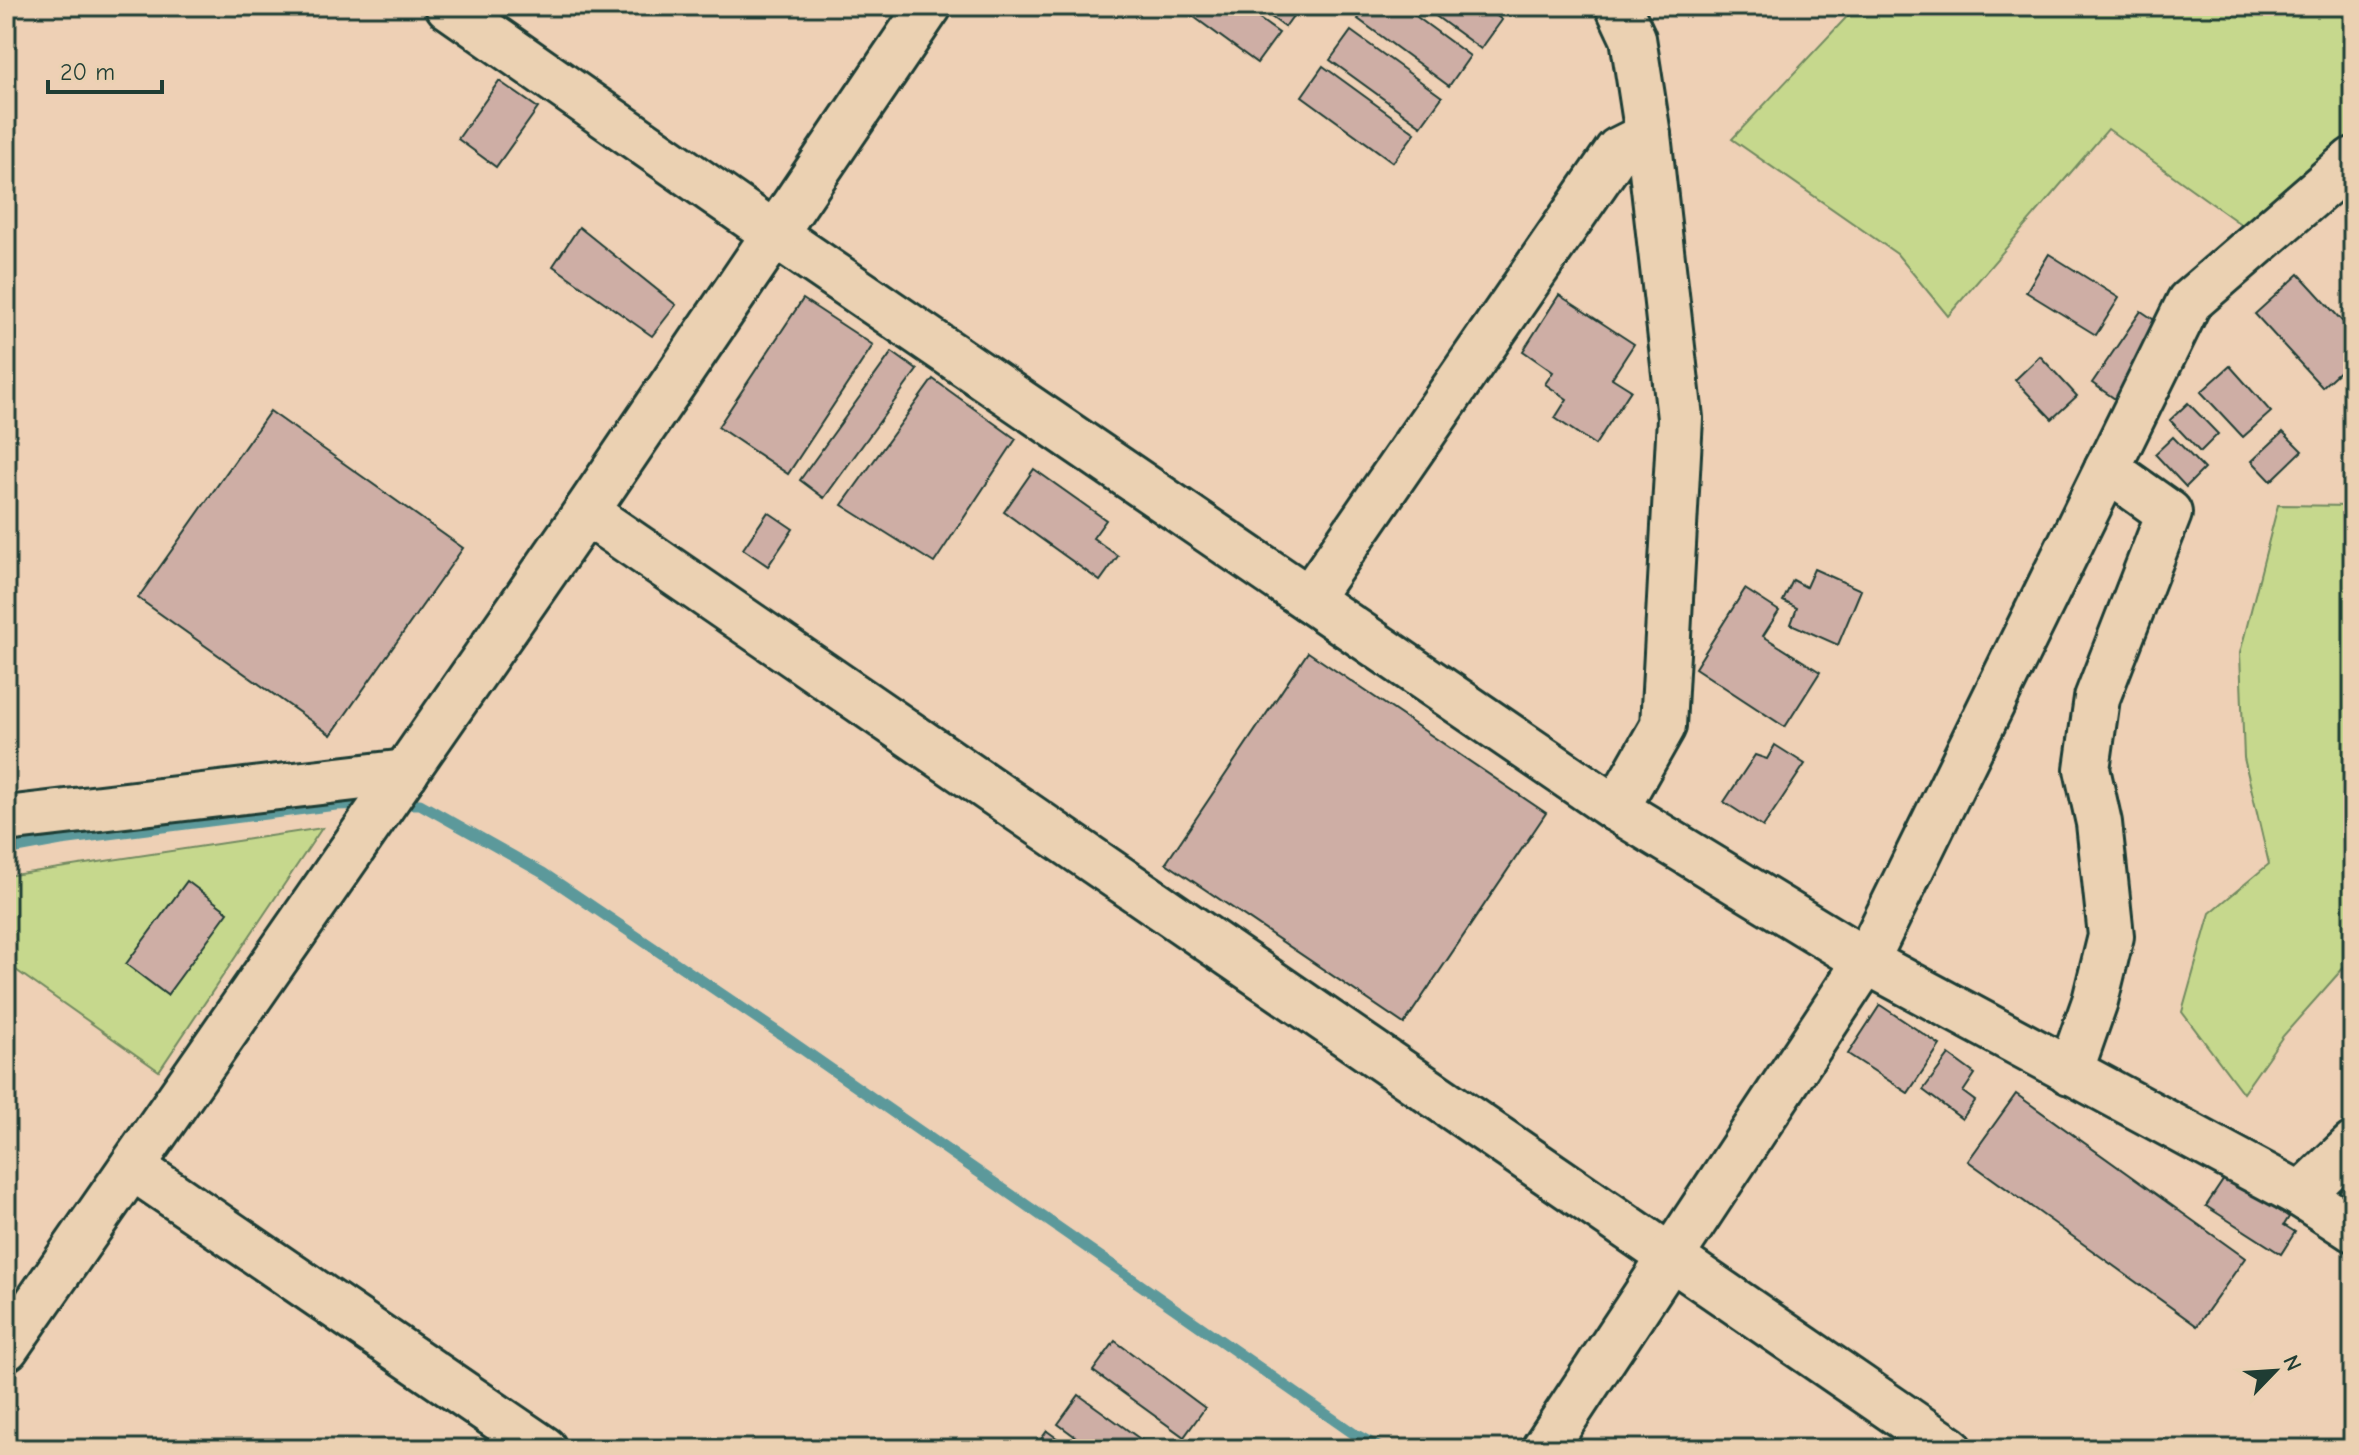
<svg xmlns="http://www.w3.org/2000/svg" width="2359" height="1455" viewBox="0 0 2359 1455" font-family="'Comic Neue',sans-serif">
<rect width="100%" height="100%" fill="#eed0b5"/>
<filter id="ink" filterUnits="userSpaceOnUse"><feTurbulence type="fractalNoise" baseFrequency=".0125" numOctaves="2"/><feDisplacementMap in="SourceGraphic" scale="16" xChannelSelector="R" yChannelSelector="G"/><feConvolveMatrix kernelMatrix="1 2 1 2 8 2 1 2 1" color-interpolation-filters="sRGB"/></filter>
<g filter="url(#ink)">
<g fill="#c6d88d" stroke="#728a60" stroke-width="2">
<path d="M1857,6H2353V155L2253,233L2108,129L1948,316L1897,254L1732,139Z"/>
<path d="M2278,505L2353,506V957L2283,1036L2243,1093L2182,1012L2210,913L2269,864L2244,758L2240,653Z"/>
<path d="M322,828L159,1071L6,963V876Z"/>
</g>
<g fill="none" stroke-linecap="round" stroke-linejoin="round">
<g stroke="#5c999b" stroke-width="11">
<path d="M396,804H420L543,873L785,1037L1353,1433L1382,1449"/>
<path d="M6,850L61,840L336,805L370,804"/>
</g>
</g>
<g fill="#ceaea5" stroke="#1f3d34" stroke-width="2">
<path d="M1179,6H1241L1279,33L1257,63Z"/>
<path d="M1256,6H1300L1285,27Z"/>
<path d="M1368,6H1402L1470,56L1449,86L1358,19Z"/>
<path d="M1422,6H1484L1502,20L1481,49Z"/>
<path d="M1351,31L1442,97L1421,126L1330,60Z"/>
<path d="M1323,66L1415,133L1393,162L1302,96Z"/>
<path d="M499,81L538,108L496,167L458,139Z"/>
<path d="M579,227L676,305L652,336L553,266Z"/>
<path d="M2049,254L2119,298L2096,335L2026,292Z"/>
<path d="M2299,274L2353,333V359L2322,387L2255,314Z"/>
<path d="M1559,295L1634,344L1612,378L1631,390L1595,445L1555,418L1567,399L1545,384L1553,372L1523,351Z"/>
<path d="M803,299L873,345L788,474L718,427Z"/>
<path d="M2141,311L2169,330L2121,403L2092,383Z"/>
<path d="M892,352L917,370L824,498L800,480Z"/>
<path d="M2040,356L2077,396L2052,419L2015,380Z"/>
<path d="M2230,366L2271,412L2243,437L2201,392Z"/>
<path d="M933,379L1016,439L934,563L842,505Z"/>
<path d="M2188,403L2218,434L2200,452L2170,420Z"/>
<path d="M270,411L463,548L331,735L138,598Z"/>
<path d="M2283,432L2302,451L2271,481L2252,461Z"/>
<path d="M2173,437L2204,469L2186,487L2155,454Z"/>
<path d="M1034,469L1106,520L1093,538L1118,556L1100,581L1004,512Z"/>
<path d="M768,512L793,529L768,566L743,549Z"/>
<path d="M1814,569L1861,590L1838,645L1791,624L1797,608L1783,601L1793,580L1806,587Z"/>
<path d="M1745,589L1779,611L1763,636L1820,672L1785,727L1695,668Z"/>
<path d="M1308,652L1546,813L1404,1024L1166,863Z"/>
<path d="M1775,745L1805,764L1763,827L1724,802L1755,755L1767,759Z"/>
<path d="M187,881L228,912L167,995L126,964Z"/>
<path d="M1880,1005L1940,1045L1908,1093L1848,1054Z"/>
<path d="M1949,1055L1975,1074L1963,1092L1975,1101L1962,1119L1923,1090Z"/>
<path d="M2016,1094L2245,1258L2197,1326L1968,1161Z"/>
<path d="M2226,1176L2289,1217L2284,1225L2295,1232L2281,1254L2206,1206Z"/>
<path d="M1115,1341L1205,1408L1184,1437L1093,1371Z"/>
<path d="M1079,1395L1154,1449H1092L1058,1424Z"/>
<path d="M1047,1431L1072,1449H1034Z"/>
</g>
<g fill="none" stroke-linecap="round" stroke-linejoin="round">
<defs>
<g id="minor">
<path d="M448,6L776,235L1616,809L1866,961L2301,1195L2353,1229"/>
<path d="M586,512L1950,1449"/>
<path d="M1309,599L1618,150L1648,135"/>
<path d="M1616,809L1663,726L1680,418L1648,135L1633,38L1618,6"/>
<path d="M6,819L406,772"/>
<path d="M2070,1072L2095,1001L2111,936L2099,823L2087,769L2097,698L2169,513L2107,469"/>
<path d="M132,1167L544,1449"/>
<path d="M2301,1195L2353,1145"/>
<path d="M6,1348L586,512L929,6"/>
<path d="M1544,1449L1866,961L2189,302L2353,160"/>
</g>
</defs>
<use href="#minor" stroke="#1f3d34" stroke-width="50"/>
<use href="#minor" stroke="#ebd1b2" stroke-width="44"/>
</g>
</g>
<rect width="2359" height="1455" fill="none" stroke="#ebd1b2" stroke-width="32"/>
<rect x="16" y="16" width="2327" height="1423" fill="none" stroke="#1f3d34" stroke-width="3" filter="url(#ink)"/>
<g transform="translate(2275 1371) rotate(65)" stroke="#ebd1b2" stroke-width="6" paint-order="stroke">
<path d="M0-6L14 30L0 20L-14 30Z" fill="#1f3d34"/>
<text y="-12" font-size="22" font-weight="bold" text-anchor="middle" fill="#1f3d34">N</text>
</g>
<path d="M48 80v12h114v-12" fill="none" stroke="#1f3d34" stroke-width="4"/>
<text x="60" y="80" font-size="24" fill="#1f3d34" stroke="#ebd1b2" stroke-width="6" paint-order="stroke">20 m</text>
</svg>
